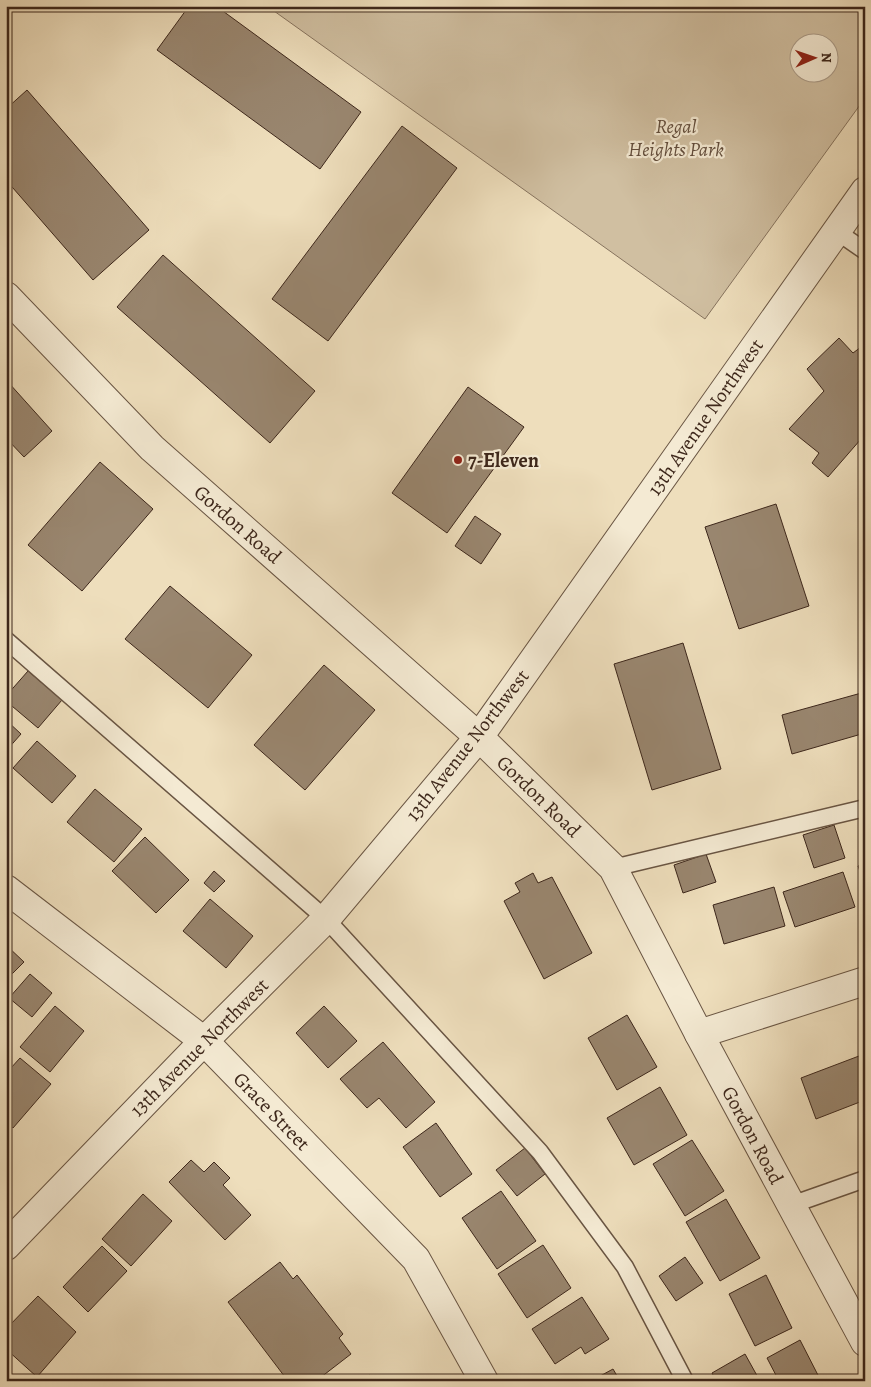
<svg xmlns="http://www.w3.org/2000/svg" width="871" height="1387" viewBox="0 0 871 1387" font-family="Alegreya,serif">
<rect width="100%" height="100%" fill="#eedebc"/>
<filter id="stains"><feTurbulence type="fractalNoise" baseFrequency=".004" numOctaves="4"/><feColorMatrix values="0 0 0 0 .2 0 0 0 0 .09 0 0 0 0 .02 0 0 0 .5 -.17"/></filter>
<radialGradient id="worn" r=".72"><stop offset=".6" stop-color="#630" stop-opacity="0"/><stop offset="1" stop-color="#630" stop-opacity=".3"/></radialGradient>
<path fill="#d0bfa1" stroke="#86735e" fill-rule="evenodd" d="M267,6H865V98L705,319ZM798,42H828V72H798Z"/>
<g fill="#99866f" stroke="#3d271b">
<path d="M189,6H216L361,112L320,169L157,50Z"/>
<path d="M27,90L149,230L93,280L6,180V109Z"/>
<path d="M402,126L457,168L328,341L272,299Z"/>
<path d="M163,255L315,391L270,443L117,307Z"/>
<path d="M839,338L853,353L865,344V443L861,439L828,477L812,463L819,453L789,429L824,391L807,369Z"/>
<path d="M8,382L52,431L24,457L6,438V384Z"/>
<path d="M468,387L524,427L447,533L392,493Z"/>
<path d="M100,462L153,509L82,591L28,545Z"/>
<path d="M776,504L809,606L739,629L705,527Z"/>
<path d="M475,516L501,534L481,564L455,546Z"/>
<path d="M170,586L252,655L208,708L125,639Z"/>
<path d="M683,643L721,769L652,790L614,664Z"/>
<path d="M324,665L375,710L305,790L254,745Z"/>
<path d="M28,671L62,700L38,728L6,701V696Z"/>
<path d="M865,692V733L792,754L782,715Z"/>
<path d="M6,720L21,734L6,751Z"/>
<path d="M37,741L76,776L52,803L13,768Z"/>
<path d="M95,789L142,829L114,862L67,822Z"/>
<path d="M834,825L845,858L814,868L803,835Z"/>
<path d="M145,837L189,880L156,913L112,871Z"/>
<path d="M706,854L716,882L683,893L674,865Z"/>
<path d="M865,864V885L858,866Z"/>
<path d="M214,871L225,881L214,892L204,883Z"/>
<path d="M843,872L855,907L795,927L783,892Z"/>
<path d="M533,873L538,883L552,877L592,953L544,979L504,901L520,892L515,883Z"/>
<path d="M774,887L785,926L724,944L713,905Z"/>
<path d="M210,899L253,936L226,968L183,931Z"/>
<path d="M6,945L24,962L6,980Z"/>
<path d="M30,974L52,993L32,1017L9,998Z"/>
<path d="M55,1006L84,1031L50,1072L20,1047Z"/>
<path d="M324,1006L357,1041L328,1068L296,1033Z"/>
<path d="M627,1015L657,1067L617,1090L588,1038Z"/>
<path d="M383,1042L435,1102L406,1128L379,1098L367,1108L340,1079Z"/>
<path d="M859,1056L865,1073V1100L816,1119L801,1078Z"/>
<path d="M20,1058L51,1084L13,1128L6,1122V1066L10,1069Z"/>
<path d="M660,1087L687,1135L634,1165L607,1118Z"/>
<path d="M436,1123L472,1174L440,1197L403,1147Z"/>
<path d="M692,1140L724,1191L685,1216L653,1164Z"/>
<path d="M525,1148L545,1174L517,1196L496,1170Z"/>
<path d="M191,1160L204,1172L214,1162L230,1178L223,1185L251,1215L225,1240L169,1182Z"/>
<path d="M501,1191L536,1241L497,1269L462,1218Z"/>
<path d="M143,1194L172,1221L131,1266L102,1239Z"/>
<path d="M726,1199L760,1258L720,1281L686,1222Z"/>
<path d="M543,1245L571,1288L527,1318L498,1274Z"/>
<path d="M102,1246L127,1271L88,1312L63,1287Z"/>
<path d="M685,1257L703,1283L676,1301L659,1276Z"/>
<path d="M280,1262L293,1279L297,1275L343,1334L339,1338L351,1354L316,1381H288L228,1302Z"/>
<path d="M766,1275L792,1328L755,1346L729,1294Z"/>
<path d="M38,1296L76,1332L37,1377L6,1349V1329Z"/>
<path d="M582,1297L609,1339L585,1354L581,1347L555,1364L532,1329Z"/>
<path d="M800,1340L821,1381H779L767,1358Z"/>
<path d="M745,1354L760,1381H716L712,1373Z"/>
<path d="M613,1369L620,1381H591Z"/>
<path d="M370,1375L373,1381H361Z"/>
</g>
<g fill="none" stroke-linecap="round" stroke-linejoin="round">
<defs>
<g id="service">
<path d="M836,231L865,251"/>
<path d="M6,640L326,919L540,1152L625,1267L685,1381"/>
<path d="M613,868L865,808"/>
<path d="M791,1205L865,1179"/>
</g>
<g id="minor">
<path d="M6,296L152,448L479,737L613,868L699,1034L865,1342"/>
<path d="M699,1034L865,981"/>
</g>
<g id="tertiary">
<path d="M6,889L204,1041L416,1259L484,1381"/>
<path d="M6,1246L204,1041L326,919L479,737L865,191"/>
</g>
</defs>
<use href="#service" stroke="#695543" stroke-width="19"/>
<use href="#minor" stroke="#695543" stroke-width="30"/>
<use href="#tertiary" stroke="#695543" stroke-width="30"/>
<use href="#service" stroke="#f4ead3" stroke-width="16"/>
<use href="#minor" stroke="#f4ead3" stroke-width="28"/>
<use href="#tertiary" stroke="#f4ead3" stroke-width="28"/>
</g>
<circle fill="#8f2418" stroke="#f4ead3" stroke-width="2" cx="458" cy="460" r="5"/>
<g text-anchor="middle" stroke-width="4.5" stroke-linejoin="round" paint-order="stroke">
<g font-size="20" font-style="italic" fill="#624d3c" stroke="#f4ead3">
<text x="676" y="133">Regal<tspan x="676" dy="23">Heights Park</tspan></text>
</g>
<g font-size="20" fill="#3d271b" stroke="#f4ead3">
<text transform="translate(705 417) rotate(-55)" y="7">13th Avenue Northwest</text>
<text transform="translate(238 524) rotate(41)" y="7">Gordon Road</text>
<text transform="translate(467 745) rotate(-52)" y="7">13th Avenue Northwest</text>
<text transform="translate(539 796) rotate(44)" y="7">Gordon Road</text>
<text transform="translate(199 1047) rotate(-45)" y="7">13th Avenue Northwest</text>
<text transform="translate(272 1111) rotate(46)" y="7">Grace Street</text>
<text transform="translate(753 1135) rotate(62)" y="7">Gordon Road</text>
</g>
<g font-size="20" font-weight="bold" fill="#3d271b" stroke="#f4ead3" text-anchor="start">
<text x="468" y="467">7-Eleven</text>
</g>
</g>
<rect width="871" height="1387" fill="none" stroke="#eedebc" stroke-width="25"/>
<rect x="8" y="8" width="856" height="1372" fill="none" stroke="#3d271b" stroke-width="2.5"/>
<rect x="12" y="12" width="846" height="1362" fill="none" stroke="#3d271b"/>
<g transform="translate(814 58) rotate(88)"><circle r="24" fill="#f4ead3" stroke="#ab9c89"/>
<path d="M0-4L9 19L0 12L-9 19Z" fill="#8f2418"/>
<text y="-8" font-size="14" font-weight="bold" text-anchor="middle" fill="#3d271b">N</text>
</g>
<rect width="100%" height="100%" filter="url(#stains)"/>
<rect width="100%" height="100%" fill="url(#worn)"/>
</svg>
